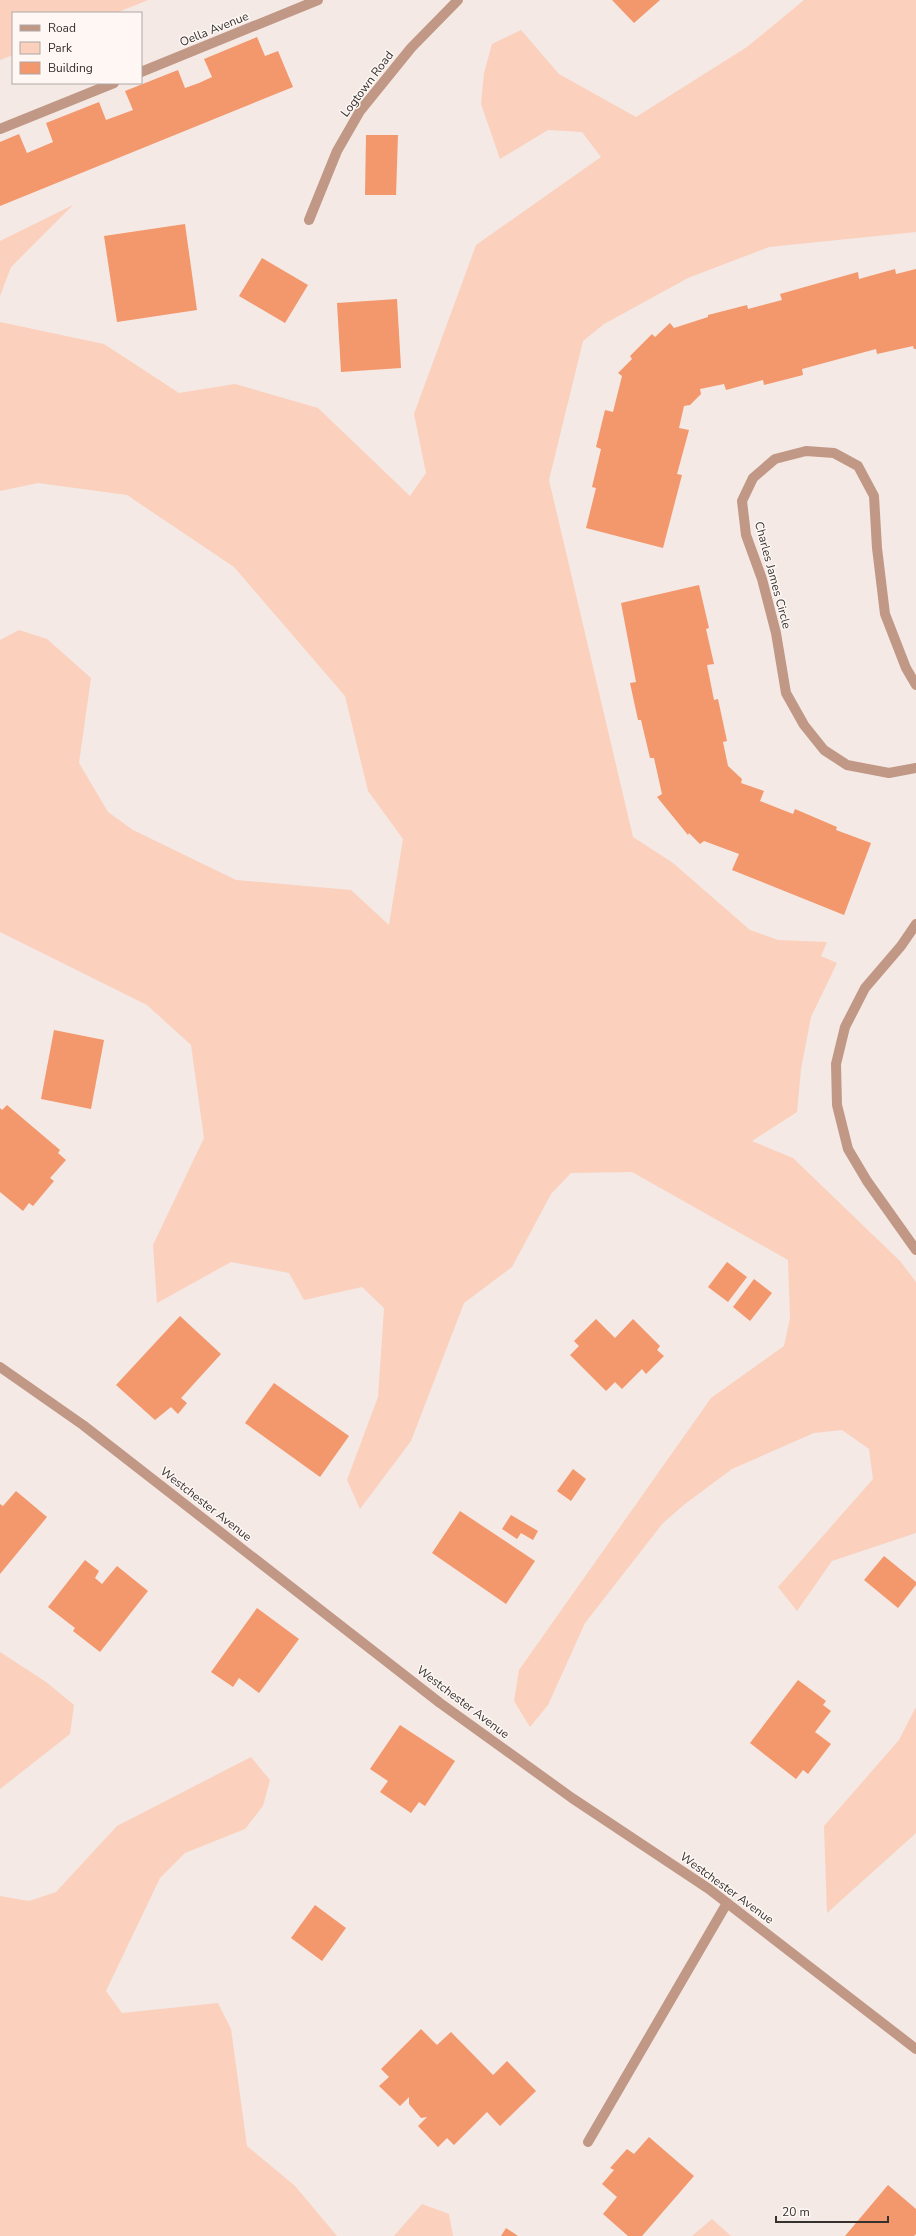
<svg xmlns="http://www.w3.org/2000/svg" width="916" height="2236" viewBox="0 0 916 2236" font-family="'Nunito Sans',sans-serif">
<rect width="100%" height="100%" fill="#f4e9e4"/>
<g fill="#fbd0bd">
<path d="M0,0H148L116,13H13V55L0,60Z"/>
<path d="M804,0H916V232L769,247L688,278L604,324L583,341L549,480L633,837L673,863L750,930L778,940L827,942L821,956L837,963L811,1017L801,1069L797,1112L752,1141L793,1158L900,1261L916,1282V1533L832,1561L797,1611L778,1587L873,1479L869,1449L842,1430L814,1433L732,1469L685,1504L663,1523L585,1623L548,1705L530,1727L514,1701L519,1670L711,1398L784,1346L790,1318L788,1260L632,1172L571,1173L551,1194L512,1267L464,1303L411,1441L360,1509L347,1480L378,1397L384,1308L362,1287L304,1300L289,1273L231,1262L157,1303L153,1245L204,1138L191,1045L147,1005L0,932V640L19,630L47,639L91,678L79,763L108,812L133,830L236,880L351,890L389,925L403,839L368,791L345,696L234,567L127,495L38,483L0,491V322L104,344L179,393L235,384L318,408L410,496L426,473L414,414L476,245L601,157L582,132L548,130L500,159L481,104L484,73L492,44L521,30L559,74L636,117L747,47Z"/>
<path d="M73,205L11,267L0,296V241Z"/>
<path d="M0,1652L46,1682L74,1705L70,1734L0,1789Z"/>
<path d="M916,1707V1833L827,1913L824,1826L899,1740Z"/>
<path d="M251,1757L270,1780L263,1806L245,1829L185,1853L160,1878L106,1991L122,2013L218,2003L231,2029L247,2146L295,2186L337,2236H0V1896L29,1901L56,1892L117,1826Z"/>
<path d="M422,2204L449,2214L453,2236H394Z"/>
<path d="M712,2219L731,2236H692Z"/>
</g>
<g fill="#f3976d">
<path d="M612,0H660L634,23Z"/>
<path d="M257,37L265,56L278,51L293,87L0,206V142L19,134L27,153L53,142L46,123L99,102L106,120L133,110L125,91L178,70L185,88L199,83L212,77L204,59Z"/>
<path d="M366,135H398L396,195H365Z"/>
<path d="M185,224L197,310L117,322L104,236Z"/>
<path d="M262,258L308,285L285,323L239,296Z"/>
<path d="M895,269L896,274L916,269V349H914L913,346L877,354L876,349L802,369L803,375L764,385L763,380L726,390L724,384L700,389L701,394L690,405L684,406L679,428L689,430L677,474L682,475L663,548L586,528L596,488L592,487L601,449L596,447L605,410L613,412L622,376L618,373L632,359L630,356L652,334L655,337L670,323L674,328L708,317V315L747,305L748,309L782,300L780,294L858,272L859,279Z"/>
<path d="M397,299L401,368L341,372L337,303Z"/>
<path d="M699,585L709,628L706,629L714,664L707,665L714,700L718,699L727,741L723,742L728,766L742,779L741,783L764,791L760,801L793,814L795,809L837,827L836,830L871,843L844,915L732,870L739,854L704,841L700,844L689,833L688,835L657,797L662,794L654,758H650L641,720H638L630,683L636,682L621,603Z"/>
<path d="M54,1030L104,1040L91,1109L41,1099Z"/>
<path d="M7,1105L60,1150L58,1153L66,1160L50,1178L54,1181L33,1206L29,1203L23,1211L0,1192V1108L2,1110Z"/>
<path d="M727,1262L747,1277L728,1302L708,1287Z"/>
<path d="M754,1279L772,1293L750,1321L733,1307Z"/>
<path d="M180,1316L221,1354L181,1398L187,1403L178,1414L171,1407L155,1420L116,1385Z"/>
<path d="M596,1319L615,1338L633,1319L660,1346L657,1350L664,1356L646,1374L642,1369L622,1389L615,1382L606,1391L570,1355L579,1346L574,1341Z"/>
<path d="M274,1383L349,1436L320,1477L245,1423Z"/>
<path d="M573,1469L586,1479L571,1501L557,1491Z"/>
<path d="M16,1491L47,1517L0,1574V1504L3,1506Z"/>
<path d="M460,1511L535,1561L506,1604L432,1553Z"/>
<path d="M511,1515L538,1531L533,1540L521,1533L517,1539L502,1529Z"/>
<path d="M884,1556L916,1582V1585L898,1608L864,1580Z"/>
<path d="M85,1560L99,1571L95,1578L102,1584L117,1566L148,1591L100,1652L73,1631L75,1628L48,1607Z"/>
<path d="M257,1608L299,1639L259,1693L239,1678L233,1687L211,1672Z"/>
<path d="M798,1680L826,1701L823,1705L831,1711L815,1732L831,1744L808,1774L803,1770L796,1779L750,1743Z"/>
<path d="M400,1725L455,1761L425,1806L419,1802L411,1813L380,1792L388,1781L370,1769Z"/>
<path d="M315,1905L346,1928L322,1961L291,1938Z"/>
<path d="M421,2029L437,2045L451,2032L493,2075L507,2061L536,2091L500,2126L487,2112L454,2145L447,2138L438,2147L418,2126L427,2117L421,2118L409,2104V2097L400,2106L379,2086L389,2077L381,2069Z"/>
<path d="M649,2137L694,2176L642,2236H628L603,2214L617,2197L602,2184L614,2170L610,2168L627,2149L634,2154Z"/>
<path d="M888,2185L916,2209V2234L914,2236H845Z"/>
<path d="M506,2228L518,2236H501Z"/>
</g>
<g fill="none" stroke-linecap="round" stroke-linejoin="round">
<g stroke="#c19785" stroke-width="10">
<path d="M141,72L318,0"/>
<path d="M0,129L114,83"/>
<path d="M309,220L337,151L360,111L411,48L458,0"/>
<path d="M916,685L906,668L885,614L877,548L874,496L858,466L834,453L806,451L775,459L753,478L742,501L746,535L762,579L776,633L786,693L804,725L824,750L847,765L889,773L916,768"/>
<path d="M916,924L901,946L865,988L845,1027L836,1064L837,1105L848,1149L867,1181L916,1250"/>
<path d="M0,1367L83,1425L440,1703L572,1798L709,1889L916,2049"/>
<path d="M588,2142L727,1903"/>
</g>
</g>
<g text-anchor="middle" stroke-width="3" stroke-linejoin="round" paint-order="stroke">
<g font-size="12" fill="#35312f" stroke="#fef7f4">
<text transform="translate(214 29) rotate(-22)" y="4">Oella Avenue</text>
<text transform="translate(367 84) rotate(-53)" y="4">Logtown Road</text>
<text transform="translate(773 575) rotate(75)" y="4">Charles James Circle</text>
<text transform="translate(206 1504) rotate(38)" y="4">Westchester Avenue</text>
<text transform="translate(463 1702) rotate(37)" y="4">Westchester Avenue</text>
<text transform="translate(727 1888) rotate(36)" y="4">Westchester Avenue</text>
</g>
</g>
<rect x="12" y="12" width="130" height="72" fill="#fef7f4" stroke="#aea8a5"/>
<rect x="20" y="25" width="20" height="6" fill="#c19785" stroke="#aea8a5"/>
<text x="48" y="32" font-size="12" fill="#35312f">Road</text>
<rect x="20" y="42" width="20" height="12" fill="#fbd0bd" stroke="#aea8a5"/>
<text x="48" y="52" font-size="12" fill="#35312f">Park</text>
<rect x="20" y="62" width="20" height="12" fill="#f3976d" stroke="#aea8a5"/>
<text x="48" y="72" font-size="12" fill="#35312f">Building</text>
<path d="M776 2216v6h112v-6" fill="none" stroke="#35312f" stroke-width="2"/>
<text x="782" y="2216" font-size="12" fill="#35312f" stroke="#fef7f4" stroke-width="3" paint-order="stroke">20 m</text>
</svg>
